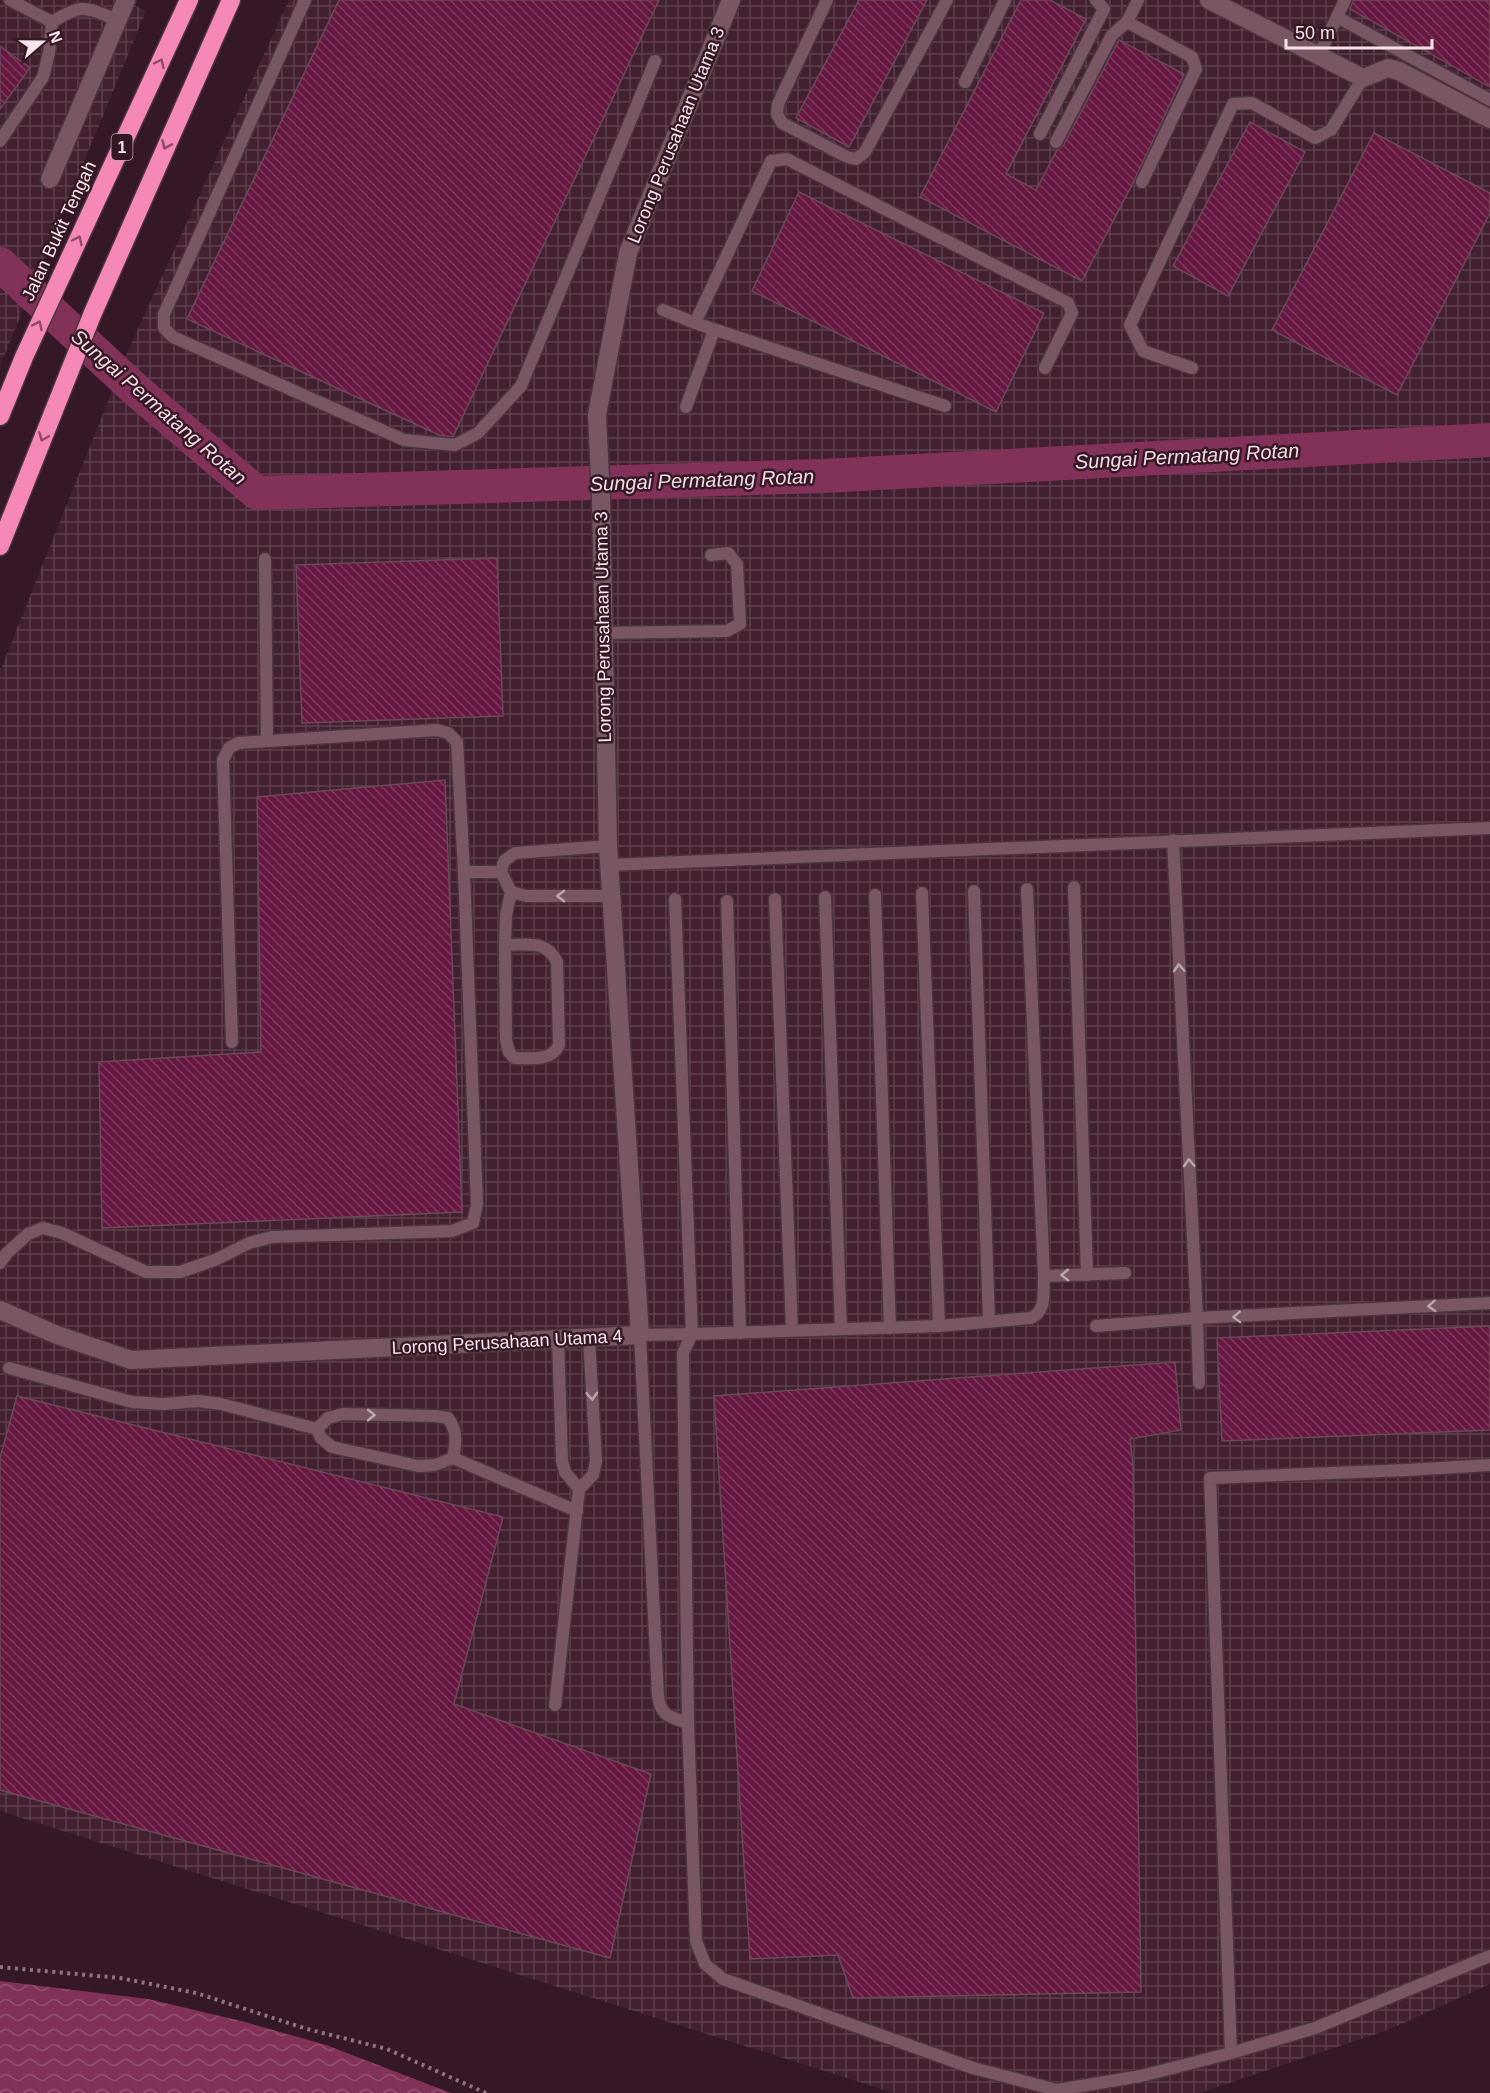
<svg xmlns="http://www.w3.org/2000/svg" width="1490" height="2093" viewBox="0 0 1490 2093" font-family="Helvetica,sans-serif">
<defs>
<pattern id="industrial-grid" width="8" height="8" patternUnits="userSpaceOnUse" patternTransform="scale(1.5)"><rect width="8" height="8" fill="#432030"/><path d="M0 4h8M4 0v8" fill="none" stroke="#5f404e"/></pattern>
<pattern id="water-waves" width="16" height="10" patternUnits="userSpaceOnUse" patternTransform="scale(1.5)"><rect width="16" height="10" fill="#823258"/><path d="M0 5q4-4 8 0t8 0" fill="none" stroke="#945070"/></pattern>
<pattern id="building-back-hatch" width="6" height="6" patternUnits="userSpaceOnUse" patternTransform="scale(1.5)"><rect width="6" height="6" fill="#671841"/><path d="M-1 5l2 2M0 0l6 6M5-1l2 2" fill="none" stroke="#7e395d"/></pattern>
</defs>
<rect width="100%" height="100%" fill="#351825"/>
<g fill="url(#industrial-grid)">
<path d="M0,0H124L146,11L0,366Z"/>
<path d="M289,0H1490V1984L1388,2030L1199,2093H894L0,1811V671L131,344Z"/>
</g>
<path fill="url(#water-waves)" d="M0,1981L148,1999L241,2021L326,2045L451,2093H0Z"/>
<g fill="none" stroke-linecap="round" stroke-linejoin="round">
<path stroke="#823258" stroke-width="34" d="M0,264L137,391L257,493L824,476L1490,440"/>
</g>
<g fill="url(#building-back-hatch)" stroke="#6a4a57" stroke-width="1.5">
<path d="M339,0H659L453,437L439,435L187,319Z"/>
<path d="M859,0H927L849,147L796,118Z"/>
<path d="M1021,0H1050L1086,19L1006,174L1036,190L1057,150L1063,146L1119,40L1184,74L1135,179L1082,281L920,197Z"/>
<path d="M1353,0H1490V87L1350,9Z"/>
<path d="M0,46L30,68L0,109Z"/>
<path d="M1250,122L1305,152L1228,296L1173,266Z"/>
<path d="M1374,133L1490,193V213L1397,395L1272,330Z"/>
<path d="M799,192L1044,313L996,412L752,291Z"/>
<path d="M497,558L503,716L302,723L296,565Z"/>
<path d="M445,780L462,1212L102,1228L99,1062L261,1052L257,797Z"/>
<path d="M1490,1326V1430L1222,1441L1217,1338Z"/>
<path d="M1175,1362L1181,1430L1130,1439L1133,1464L1141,1992L853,1998L838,1955L750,1959L714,1396Z"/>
<path d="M17,1396L503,1517L454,1704L651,1774L610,1958L0,1790V1458Z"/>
</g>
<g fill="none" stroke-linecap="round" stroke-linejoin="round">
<defs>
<g id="lane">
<path d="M10,0L52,22C83,3 85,7 117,20"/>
<path d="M305,0L164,314V328L173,337L404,440L455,445L478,433L521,386L655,61"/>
<path d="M827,0L778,104L777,114L782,123L847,157L856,159L865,152L947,0"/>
<path d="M1138,0L1127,22L1192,57L1196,69L1142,182"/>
<path d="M1337,17L1490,100"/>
<path d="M1319,55L1345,0"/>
<path d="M965,82L1005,0"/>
<path d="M1040,134L1104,9L1096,0"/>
<path d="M0,141L43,77L49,53L52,22"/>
<path d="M1056,142L1112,35L1127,22"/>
<path d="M663,310L695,323L771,161L787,159L1068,303L1072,313L1045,368"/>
<path d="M695,323L945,406"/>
<path d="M1192,368L1143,351L1130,325L1233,104L1252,103L1315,138L1331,130L1363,78"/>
<path d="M686,407L714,330"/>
<path d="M265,559L267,741"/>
<path d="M603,633L727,631L740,624L737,564L728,553L711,555"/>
<path d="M1173,840L1197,1318L1490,1303"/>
<path d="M609,865L1490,828"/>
<path d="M1074,887L1087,1275"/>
<path d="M1027,889L1044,1276C1043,1291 1047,1311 1031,1318L939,1326L692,1334L683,1353L688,1723L696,1941L705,1964L723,1979L973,2068L1057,2090L1141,2076L1231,2053L1315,2028L1490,1956"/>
<path d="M974,891L989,1322"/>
<path d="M511,892L526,896H611"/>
<path d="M922,893L939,1326"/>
<path d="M875,895L890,1328"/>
<path d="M825,897L841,1329"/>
<path d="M675,899L692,1334L640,1335L658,1696C661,1717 670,1717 688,1723"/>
<path d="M775,899L792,1330"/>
<path d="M727,901L740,1333"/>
<path d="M505,945C527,945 546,939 557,962L559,1045C551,1062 531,1058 514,1058L509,1052L506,1040L505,945L506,915L511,892L501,872L504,861L515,853L608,846"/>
<path d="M232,1042L223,760L229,748L238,743L437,730L448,733L457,742L464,872H501"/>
<path d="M0,1263L7,1253L28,1234L43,1228L62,1233L146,1272H180L215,1260L249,1243L272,1237L452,1231L473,1223L477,1204L464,872"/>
<path d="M1044,1276L1125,1273"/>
<path d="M1096,1326L1197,1318L1199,1383"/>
<path d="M558,1339L562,1461L565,1472L579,1489"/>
<path d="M9,1368L132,1402L163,1404L198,1401L221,1404L317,1429"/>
<path d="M317,1429L321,1438L332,1447L418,1466L435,1465L453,1458L577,1511"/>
<path d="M317,1429L328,1418L343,1414L435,1416L448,1418C458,1432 456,1442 453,1458"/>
<path d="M555,1705L579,1489L593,1475L596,1461L589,1338"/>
<path d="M1231,2053L1210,1478L1407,1470L1490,1465"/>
</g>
<g id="street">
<path d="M1209,0L1363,78L1388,68L1399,71L1490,119"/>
<path d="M50,179L126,0"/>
<path d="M0,1310L57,1335L131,1360L640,1335L608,846L601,499L597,415L628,253L731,0"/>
</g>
<g id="highway">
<path d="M0,416L24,357L189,0"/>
<path d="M0,546L92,315L231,0"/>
</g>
</defs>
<use href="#lane" stroke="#4c343f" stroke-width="15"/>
<use href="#street" stroke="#4c343f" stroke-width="21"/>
<use href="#highway" stroke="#4c343f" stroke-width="21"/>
<path stroke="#8d747e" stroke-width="4" stroke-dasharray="3 4.5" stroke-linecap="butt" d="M0,1967L120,1978L196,1993L307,2029L387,2049L486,2093"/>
<use href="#lane" stroke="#785663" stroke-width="12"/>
<use href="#street" stroke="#785663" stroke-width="18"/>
<use href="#highway" stroke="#f688b8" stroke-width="18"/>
</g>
<defs><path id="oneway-chevron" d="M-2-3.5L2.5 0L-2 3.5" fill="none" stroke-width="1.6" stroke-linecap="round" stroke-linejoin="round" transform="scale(1.5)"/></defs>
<g stroke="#8c4a67">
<use href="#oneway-chevron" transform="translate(160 63) rotate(-65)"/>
<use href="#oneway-chevron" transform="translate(166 145) rotate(114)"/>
<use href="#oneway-chevron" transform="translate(78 240) rotate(-65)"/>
<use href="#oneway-chevron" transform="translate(38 325) rotate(-65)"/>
<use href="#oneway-chevron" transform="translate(43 437) rotate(112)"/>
</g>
<g stroke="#bea4ae">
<use href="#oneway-chevron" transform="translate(561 896) rotate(-180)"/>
<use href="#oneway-chevron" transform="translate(1179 968) rotate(-93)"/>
<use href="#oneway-chevron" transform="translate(1189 1163) rotate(-93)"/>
<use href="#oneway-chevron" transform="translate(1065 1275) rotate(179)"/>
<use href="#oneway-chevron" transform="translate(1432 1306) rotate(177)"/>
<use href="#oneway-chevron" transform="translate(1237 1317) rotate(178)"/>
<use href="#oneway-chevron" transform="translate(592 1396) rotate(87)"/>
<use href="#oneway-chevron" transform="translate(371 1415) rotate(1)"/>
</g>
<g text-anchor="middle" stroke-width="5" stroke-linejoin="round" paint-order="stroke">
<rect fill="#351825" stroke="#bea7b0" stroke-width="1.5" x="111.5" y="134" width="21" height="26" rx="4.5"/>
<g font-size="16" font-weight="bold" fill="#f8e4eb">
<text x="122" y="153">1</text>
</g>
<g font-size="18" fill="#f8e4eb" stroke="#351825">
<text transform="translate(676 135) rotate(-68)" y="6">Lorong Perusahaan Utama 3</text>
<text transform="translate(59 231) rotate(-65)" y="6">Jalan Bukit Tengah</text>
<text transform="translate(603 627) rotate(-91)" y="6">Lorong Perusahaan Utama 3</text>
<text transform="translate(507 1342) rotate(-3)" y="6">Lorong Perusahaan Utama 4</text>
</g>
<g font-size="20" font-style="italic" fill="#f2dae3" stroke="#351825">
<text transform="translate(159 407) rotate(41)" y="7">Sungai Permatang Rotan</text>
<text transform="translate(1187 456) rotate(-3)" y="7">Sungai Permatang Rotan</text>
<text transform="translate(702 480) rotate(-2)" y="7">Sungai Permatang Rotan</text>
</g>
</g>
<g transform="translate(42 42) rotate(70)" stroke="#351825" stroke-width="4.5" paint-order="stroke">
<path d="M0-4.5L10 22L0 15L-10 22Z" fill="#f8e4eb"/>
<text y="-9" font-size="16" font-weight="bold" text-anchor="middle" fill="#f8e4eb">N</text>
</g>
<path d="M1286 39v9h146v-9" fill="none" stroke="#f8e4eb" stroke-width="3"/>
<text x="1295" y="39" font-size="18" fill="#f8e4eb" stroke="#351825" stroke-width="4.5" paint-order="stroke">50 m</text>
</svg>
